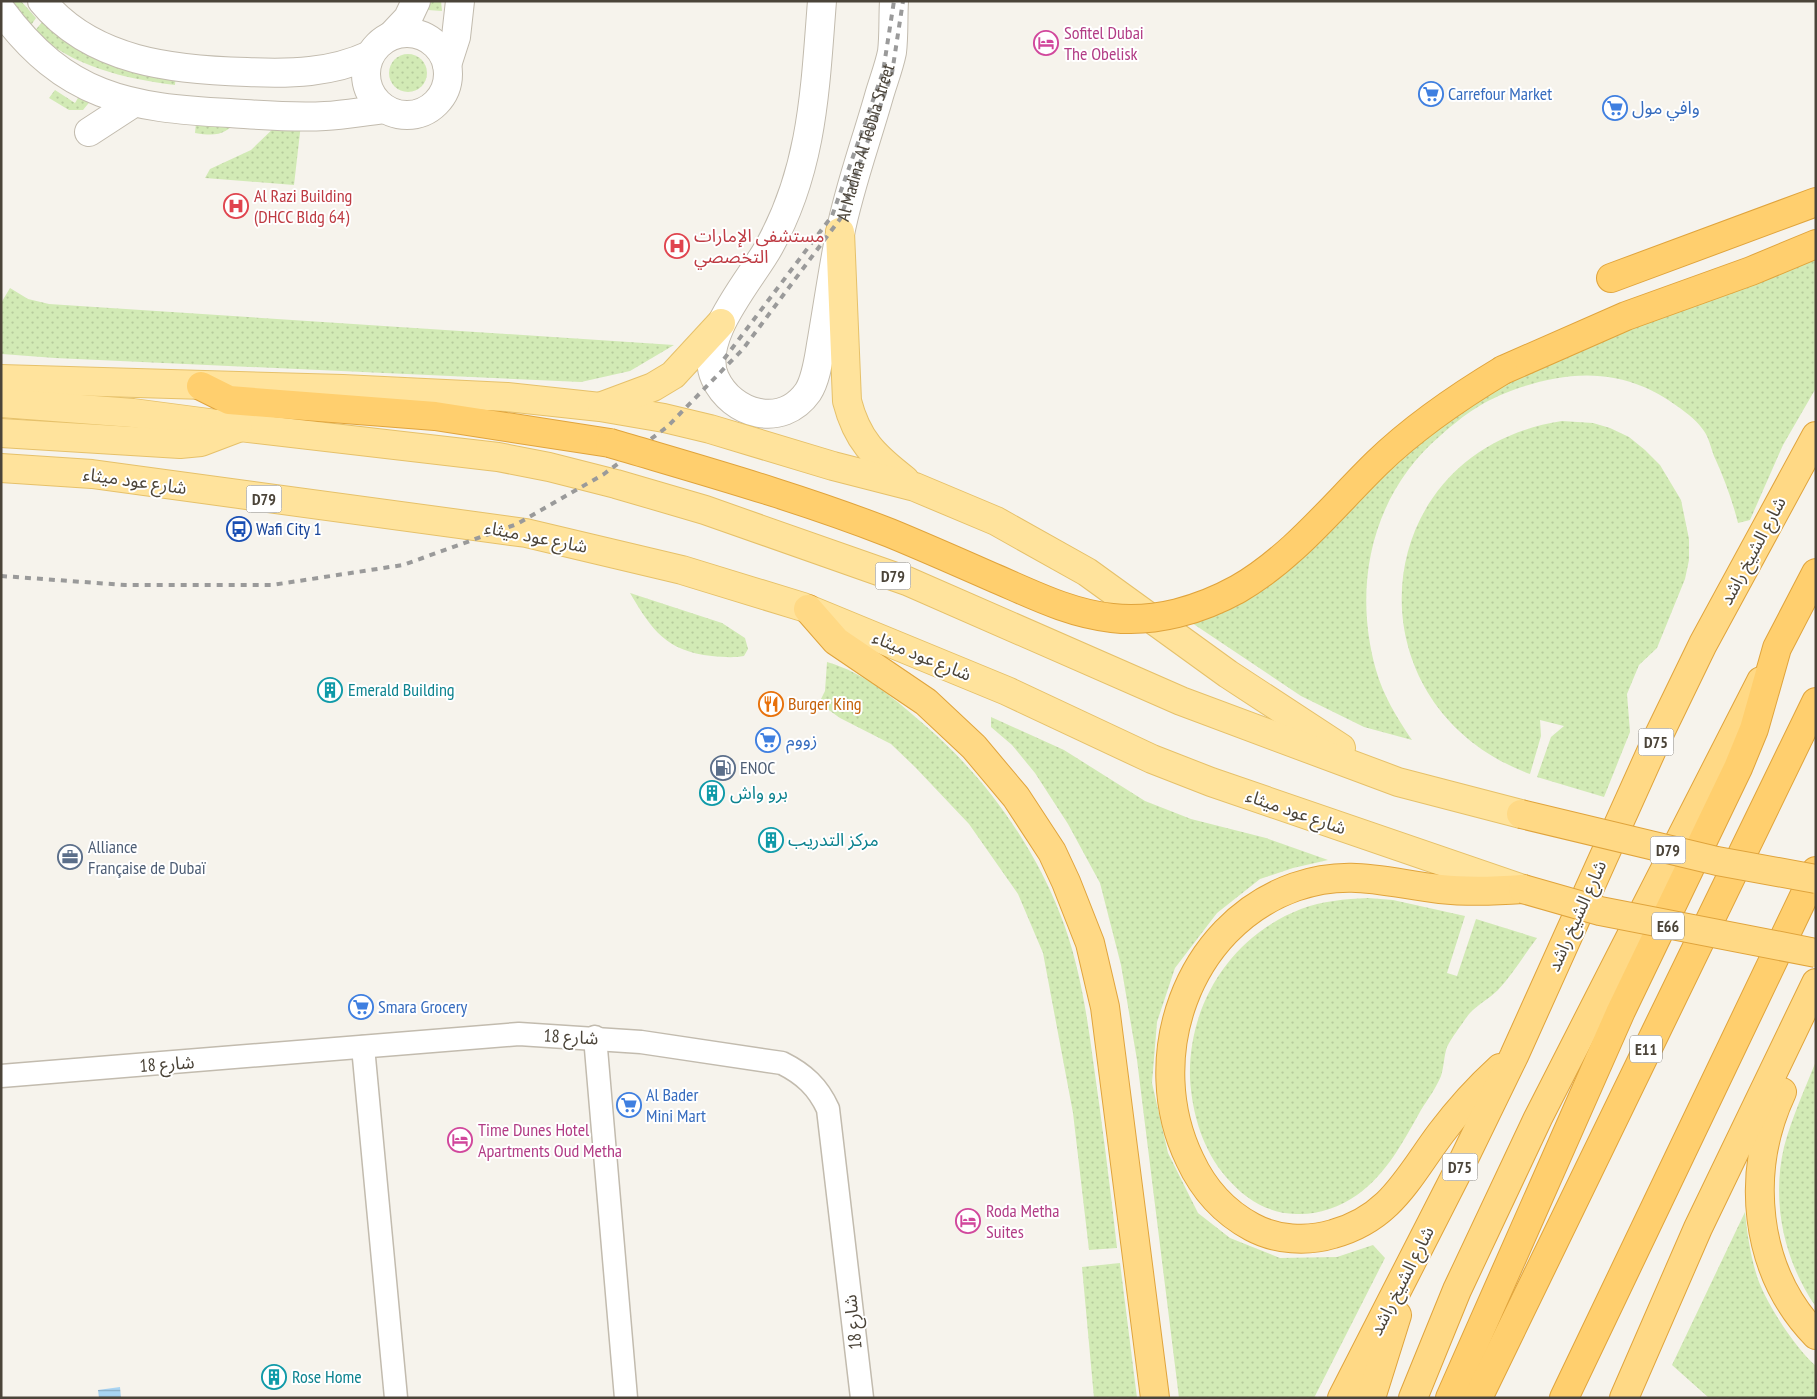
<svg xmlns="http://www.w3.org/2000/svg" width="1817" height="1399" viewBox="0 0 1817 1399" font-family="'PT Sans Narrow','Noto Sans Arabic',sans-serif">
<defs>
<pattern id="grass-dots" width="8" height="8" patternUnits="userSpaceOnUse" patternTransform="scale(1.25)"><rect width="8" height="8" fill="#d2eab5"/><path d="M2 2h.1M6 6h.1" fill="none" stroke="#b6ca9c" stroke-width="1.8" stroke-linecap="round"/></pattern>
<pattern id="water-rules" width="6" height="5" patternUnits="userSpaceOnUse" patternTransform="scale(1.25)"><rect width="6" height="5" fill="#a9d4f2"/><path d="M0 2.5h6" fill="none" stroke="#8caec5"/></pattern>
</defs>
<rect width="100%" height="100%" fill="#f6f3ec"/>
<g fill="url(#grass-dots)">
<path d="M5,1H21L36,18L29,28Z"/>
<path d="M431,1H441L442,11L428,10Z"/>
<path d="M42,22L54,32L176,73L175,85C122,78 75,67 34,32Z"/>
<circle cx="408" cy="73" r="19"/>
<path d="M55,90L75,103L81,93L92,99L83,110H69L49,98Z"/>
<path d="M242,118C224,134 219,137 195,133L196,123Z"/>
<path d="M278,124H301L294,185L205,178L210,169L251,150Z"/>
<path d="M1816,255V388L1783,445L1750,520L1738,523C1732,499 1724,478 1714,456C1711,448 1709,438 1704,431C1694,415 1661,394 1644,387C1601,369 1559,374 1516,389C1483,401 1466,413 1440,436C1372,494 1352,585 1376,670C1383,695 1397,718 1412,740L1364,727L1301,696L1192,623L1263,590L1313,546L1414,443L1501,376Z"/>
<path d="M10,288L28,299L49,304L674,345L630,371L581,382L55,358L2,354L1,303Z"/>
<path d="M1562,421L1593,423L1610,428L1629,437L1645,450L1660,465L1681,500L1689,539V560L1685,579L1657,648L1639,665L1627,694L1630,732L1604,797L1537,777L1551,737L1564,726L1540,720L1541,736L1530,774C1344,705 1365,451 1562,421Z"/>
<path d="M630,593L722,623L745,638L748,649L744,656C733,658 723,657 712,656C666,651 652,630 630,593Z"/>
<path d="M827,662C866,673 897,701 927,727C988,780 1038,851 1065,927C1080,970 1087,1015 1093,1060C1102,1123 1110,1185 1117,1248L1089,1250L1073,1113L1043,953L1018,894L969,824L915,767L891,744L840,718L819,703L825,691Z"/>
<path d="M991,717L1064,750L1145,801L1191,819L1266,838L1328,860L1293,868L1260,879L1217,913L1175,968L1157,1022L1152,1083L1168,1153L1198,1213L1230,1238L1280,1258L1337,1257L1373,1245L1385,1258L1314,1398H1179L1137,1060L1121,965L1100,883L1068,824L1035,773L1012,745L991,727Z"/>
<path d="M1368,898L1393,900L1465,916L1447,973L1457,976L1476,919L1537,938C1524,955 1513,974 1498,990C1489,999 1473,1007 1466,1018C1460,1027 1452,1037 1447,1047C1444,1055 1444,1067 1441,1076C1436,1088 1428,1099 1421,1110C1404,1140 1387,1174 1357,1195C1340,1207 1318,1215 1296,1214C1267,1213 1245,1199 1226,1177C1203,1150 1192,1114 1190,1078C1188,1004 1231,936 1301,909C1322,901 1345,899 1368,898Z"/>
<path d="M1816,1061V1307C1784,1261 1771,1202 1784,1147C1792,1117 1805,1089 1816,1061Z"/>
<path d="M1745,1212C1747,1232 1750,1253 1756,1273C1763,1299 1795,1348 1816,1366V1398H1709L1672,1365Z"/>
<path d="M1120,1263L1137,1398H1094L1082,1267Z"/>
</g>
<path fill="url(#water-rules)" d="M120,1387L121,1398H99L98,1390Z"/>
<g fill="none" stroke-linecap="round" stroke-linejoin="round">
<defs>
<g id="minor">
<path d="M595,1037L626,1398"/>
<path d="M363,1047L396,1398"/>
<path d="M1,1076L519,1034L641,1042L782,1063C804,1074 818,1087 828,1109L862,1398"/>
</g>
<g id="tertiary">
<path d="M42,1C92,62 174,70 247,72C291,74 331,73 370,55"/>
<path id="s1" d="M822,1C815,89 813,168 769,247C750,281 697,339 715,378C732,415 782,429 808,392C817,378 819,355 822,339C828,304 833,269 840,234C849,188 866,142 879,96C883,82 889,67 892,52C894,36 893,18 894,1"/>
<path d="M1,10C65,97 128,108 230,113C261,115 293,118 325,116C345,115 365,111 385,109"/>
<circle cx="407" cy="74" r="41"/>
<path d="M392,35L408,18L416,1"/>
<path d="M447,65L456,37L460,1"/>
<path d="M89,132L132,104"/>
</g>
<g id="primary">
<path d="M840,232L847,401C857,440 874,456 905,480"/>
<path d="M1,379L343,389L507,397L600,407L664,418L710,429L833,466L915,487L996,521L1087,572L1228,674L1341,748"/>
<path d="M1,403L133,413L239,427L498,457L549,467L616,484L705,510L907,581L1181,701L1398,782L1521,814"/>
<path d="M602,406L653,387L673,375L721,323"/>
<path d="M1,433L180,444L201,442L238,428"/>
<path d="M1,468L92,474L526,533L682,570L803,607L1007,691L1152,759L1211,782L1523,889"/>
</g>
<g id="trunk">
<path d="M808,609L836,641L926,702L974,747L1016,797L1052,852L1066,882L1090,943L1105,1007L1155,1398"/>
<path d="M1500,1068C1478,1088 1459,1109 1441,1133C1408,1177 1391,1218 1333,1234C1307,1242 1276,1240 1252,1227C1224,1212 1203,1188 1190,1160C1141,1059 1186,926 1295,887C1349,868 1387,883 1440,889C1468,892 1495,891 1523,889"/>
<path d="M1782,1092C1745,1171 1753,1270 1816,1335"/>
<path d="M1342,1398L1460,1167L1514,1056L1655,743L1703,644L1816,436"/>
<path d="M1371,1398L1397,1315"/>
<path d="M1413,1398L1457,1290L1538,1118L1761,681"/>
<path d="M1624,1398L1698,1228L1816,983"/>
</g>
<g id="motorway">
<path d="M1611,278L1816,202"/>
<path d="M1503,370L1626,316L1751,271L1816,244"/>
<path d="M201,386L229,400L435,416L610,443"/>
<path d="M1450,1398L1621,1011L1738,768L1754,729L1777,648L1816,573"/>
<path d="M1478,1398L1816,702"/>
<path d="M1564,1398L1816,871"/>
</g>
</defs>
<use href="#minor" stroke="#c2bbae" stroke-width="25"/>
<use href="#tertiary" stroke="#c2bbae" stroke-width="30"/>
<use href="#primary" stroke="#e6c16a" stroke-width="30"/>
<use href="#trunk" stroke="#e0a43c" stroke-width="30"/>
<use href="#motorway" stroke="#e0a43c" stroke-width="30"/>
<use href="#minor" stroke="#fff" stroke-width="22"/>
<use href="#tertiary" stroke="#fff" stroke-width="28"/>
<use href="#primary" stroke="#ffe39c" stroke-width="28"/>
<use href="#trunk" stroke="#ffd985" stroke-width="28"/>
<use href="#motorway" stroke="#ffcf6e" stroke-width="28"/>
<g stroke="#9a9a9a" stroke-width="4" stroke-dasharray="6 6" stroke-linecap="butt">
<path d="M724,359L832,216L883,72L894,1"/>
<path d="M1,576L125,585H272L403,565L517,524L604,474L667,427L743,349L840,219L892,73L903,1"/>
</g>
<defs>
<g id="trunk-bridge">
<path d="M1521,814L1717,861L1816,879"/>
<path d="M1523,889L1600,911L1816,953"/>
</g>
<path id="motorway-bridge" d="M610,443C704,471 798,497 890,533C924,547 958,562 992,577C1032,594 1068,613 1112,618C1155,623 1200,610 1238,589C1292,558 1333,506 1377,463C1414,427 1458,397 1503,370"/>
</defs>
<use href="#trunk-bridge" stroke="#e0a43c" stroke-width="30" stroke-linecap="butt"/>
<use href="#motorway-bridge" stroke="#e0a43c" stroke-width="30" stroke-linecap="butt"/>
<use href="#trunk-bridge" stroke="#ffd985" stroke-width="28"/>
<use href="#motorway-bridge" stroke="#ffcf6e" stroke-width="28"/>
</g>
<defs>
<symbol id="hotel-ring" viewBox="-11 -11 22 22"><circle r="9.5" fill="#fff" stroke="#d1479c" stroke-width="1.5"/><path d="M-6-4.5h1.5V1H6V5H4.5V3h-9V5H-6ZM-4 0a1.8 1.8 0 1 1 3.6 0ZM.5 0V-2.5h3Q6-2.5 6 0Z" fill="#d1479c"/></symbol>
<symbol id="supermarket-ring" viewBox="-11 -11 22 22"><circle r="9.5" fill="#fff" stroke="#3f7fe0" stroke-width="1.5"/><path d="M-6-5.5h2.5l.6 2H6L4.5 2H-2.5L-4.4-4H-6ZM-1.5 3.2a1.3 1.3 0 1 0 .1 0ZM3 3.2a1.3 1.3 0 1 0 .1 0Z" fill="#3f7fe0"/></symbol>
<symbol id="hospital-ring" viewBox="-11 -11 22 22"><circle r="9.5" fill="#fff" stroke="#e0444e" stroke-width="1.5"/><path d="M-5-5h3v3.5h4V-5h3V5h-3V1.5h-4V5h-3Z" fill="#e0444e"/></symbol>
<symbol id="bus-ring" viewBox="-11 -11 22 22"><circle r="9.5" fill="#fff" stroke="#1a4fb4" stroke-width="1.5"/><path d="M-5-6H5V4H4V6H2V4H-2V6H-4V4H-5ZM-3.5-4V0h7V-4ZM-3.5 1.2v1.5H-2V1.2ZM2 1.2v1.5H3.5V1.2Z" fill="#1a4fb4"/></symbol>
<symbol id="building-ring" viewBox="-11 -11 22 22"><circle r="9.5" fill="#fff" stroke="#0f9aa8" stroke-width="1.5"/><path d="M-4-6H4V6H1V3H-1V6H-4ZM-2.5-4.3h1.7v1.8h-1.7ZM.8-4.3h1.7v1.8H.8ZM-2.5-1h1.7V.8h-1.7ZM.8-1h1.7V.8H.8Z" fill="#0f9aa8"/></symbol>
<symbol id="restaurant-ring" viewBox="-11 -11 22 22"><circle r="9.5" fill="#fff" stroke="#e8710a" stroke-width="1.5"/><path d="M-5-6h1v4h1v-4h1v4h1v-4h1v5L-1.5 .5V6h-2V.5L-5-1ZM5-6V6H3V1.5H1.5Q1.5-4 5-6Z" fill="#e8710a"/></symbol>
<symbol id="fuel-ring" viewBox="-11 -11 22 22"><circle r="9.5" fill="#fff" stroke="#5c6f8a" stroke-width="1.5"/><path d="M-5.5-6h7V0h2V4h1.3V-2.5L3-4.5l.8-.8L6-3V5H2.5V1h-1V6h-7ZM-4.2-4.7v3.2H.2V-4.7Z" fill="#5c6f8a"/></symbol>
<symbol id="office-ring" viewBox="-11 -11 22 22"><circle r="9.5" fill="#fff" stroke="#5c6f8a" stroke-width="1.5"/><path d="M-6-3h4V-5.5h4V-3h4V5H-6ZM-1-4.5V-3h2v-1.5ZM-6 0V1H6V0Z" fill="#5c6f8a"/></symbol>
</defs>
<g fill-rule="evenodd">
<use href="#hotel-ring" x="1032" y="29" width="28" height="28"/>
<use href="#supermarket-ring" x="1417" y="80" width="28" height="28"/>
<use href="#supermarket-ring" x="1601" y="94" width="28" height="28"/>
<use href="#hospital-ring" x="222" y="192" width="28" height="28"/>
<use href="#hospital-ring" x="663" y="232" width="28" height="28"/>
<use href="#bus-ring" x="225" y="515" width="28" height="28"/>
<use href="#building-ring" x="316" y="676" width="28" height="28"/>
<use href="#restaurant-ring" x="757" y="690" width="28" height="28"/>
<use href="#supermarket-ring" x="754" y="726" width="28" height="28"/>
<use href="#fuel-ring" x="709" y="754" width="28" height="28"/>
<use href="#building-ring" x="698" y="779" width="28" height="28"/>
<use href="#building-ring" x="757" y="826" width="28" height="28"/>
<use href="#office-ring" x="56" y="843" width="28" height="28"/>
<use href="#supermarket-ring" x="347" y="993" width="28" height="28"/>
<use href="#supermarket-ring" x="615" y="1091" width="28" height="28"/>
<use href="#hotel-ring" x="446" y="1126" width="28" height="28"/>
<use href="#hotel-ring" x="954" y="1207" width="28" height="28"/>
<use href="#building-ring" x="260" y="1363" width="28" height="28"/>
</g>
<g text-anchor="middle" stroke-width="4" stroke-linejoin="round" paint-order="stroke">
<g fill="#fff" stroke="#817c74" stroke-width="1">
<rect x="246.5" y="485.5" width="35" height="27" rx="4"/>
<rect x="875.5" y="562.5" width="35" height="27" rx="4"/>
<rect x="1638.5" y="728.5" width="35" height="27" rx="4"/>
<rect x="1650.5" y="836.5" width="35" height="27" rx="4"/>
<rect x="1652" y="912.5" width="32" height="27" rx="4"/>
<rect x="1630" y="1035.5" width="32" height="27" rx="4"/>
<rect x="1442.5" y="1153.5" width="35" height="27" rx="4"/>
</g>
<g font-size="16" font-weight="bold" fill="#4b4439">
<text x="264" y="505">D79</text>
<text x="893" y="582">D79</text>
<text x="1656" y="748">D75</text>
<text x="1668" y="856">D79</text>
<text x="1668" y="932">E66</text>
<text x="1646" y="1055">E11</text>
<text x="1460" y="1173">D75</text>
</g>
<g font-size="18" fill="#b23c85" stroke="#fff" text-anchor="start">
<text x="1064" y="39">Sofitel Dubai<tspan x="1064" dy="21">The Obelisk</tspan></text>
<text x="478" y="1136">Time Dunes Hotel<tspan x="478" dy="21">Apartments Oud Metha</tspan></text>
<text x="986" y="1217">Roda Metha<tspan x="986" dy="21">Suites</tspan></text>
</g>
<g font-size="18" fill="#366cbe" stroke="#fff" text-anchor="start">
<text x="1448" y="100">Carrefour Market</text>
<text x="1632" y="114">وافي مول</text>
<text x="786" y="746">زووم</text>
<text x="378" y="1013">Smara Grocery</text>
<text x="646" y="1101">Al Bader<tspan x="646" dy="21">Mini Mart</tspan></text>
</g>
<g font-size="18" fill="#4b4439" stroke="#fff">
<text dy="6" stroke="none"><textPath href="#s1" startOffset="772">Al Madina Al Tebbia Street</textPath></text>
<text transform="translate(135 481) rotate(8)" y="6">شارع عود ميثاء</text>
<text transform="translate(536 537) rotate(11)" y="6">شارع عود ميثاء</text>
<text transform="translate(1753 551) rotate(-62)" y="6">شارع الشيخ راشد</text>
<text transform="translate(922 656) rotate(22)" y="6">شارع عود ميثاء</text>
<text transform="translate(1296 812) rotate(19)" y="6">شارع عود ميثاء</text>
<text transform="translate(1577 916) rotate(-66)" y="6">شارع الشيخ راشد</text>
<text transform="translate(571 1037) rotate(3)" y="6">شارع 18</text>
<text transform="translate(167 1064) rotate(-4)" y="6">شارع 18</text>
<text transform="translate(1402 1281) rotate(-63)" y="6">شارع الشيخ راشد</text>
<text transform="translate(853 1322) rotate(-96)" y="6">شارع 18</text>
</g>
<g font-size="18" fill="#be3a42" stroke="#fff" text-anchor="start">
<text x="254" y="202">Al Razi Building<tspan x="254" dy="21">(DHCC Bldg 64)</tspan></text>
<text x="694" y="242">مستشفى الإمارات<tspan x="694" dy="21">التخصصي</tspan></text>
</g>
<g font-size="18" fill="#164399" stroke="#fff" text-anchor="start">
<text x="256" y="535">Wafi City 1</text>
</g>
<g font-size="18" fill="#0d838f" stroke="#fff" text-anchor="start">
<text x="348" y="696">Emerald Building</text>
<text x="730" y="799">برو واش</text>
<text x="788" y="846">مركز التدريب</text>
<text x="292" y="1383">Rose Home</text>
</g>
<g font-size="18" fill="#c56008" stroke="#fff" text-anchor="start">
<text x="788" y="710">Burger King</text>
</g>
<g font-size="18" fill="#4e5e75" stroke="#fff" text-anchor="start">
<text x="740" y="774">ENOC</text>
<text x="88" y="853">Alliance<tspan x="88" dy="21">Française de Dubaï</tspan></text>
</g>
</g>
<rect width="1817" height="1399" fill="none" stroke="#4b4439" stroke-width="5"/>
</svg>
